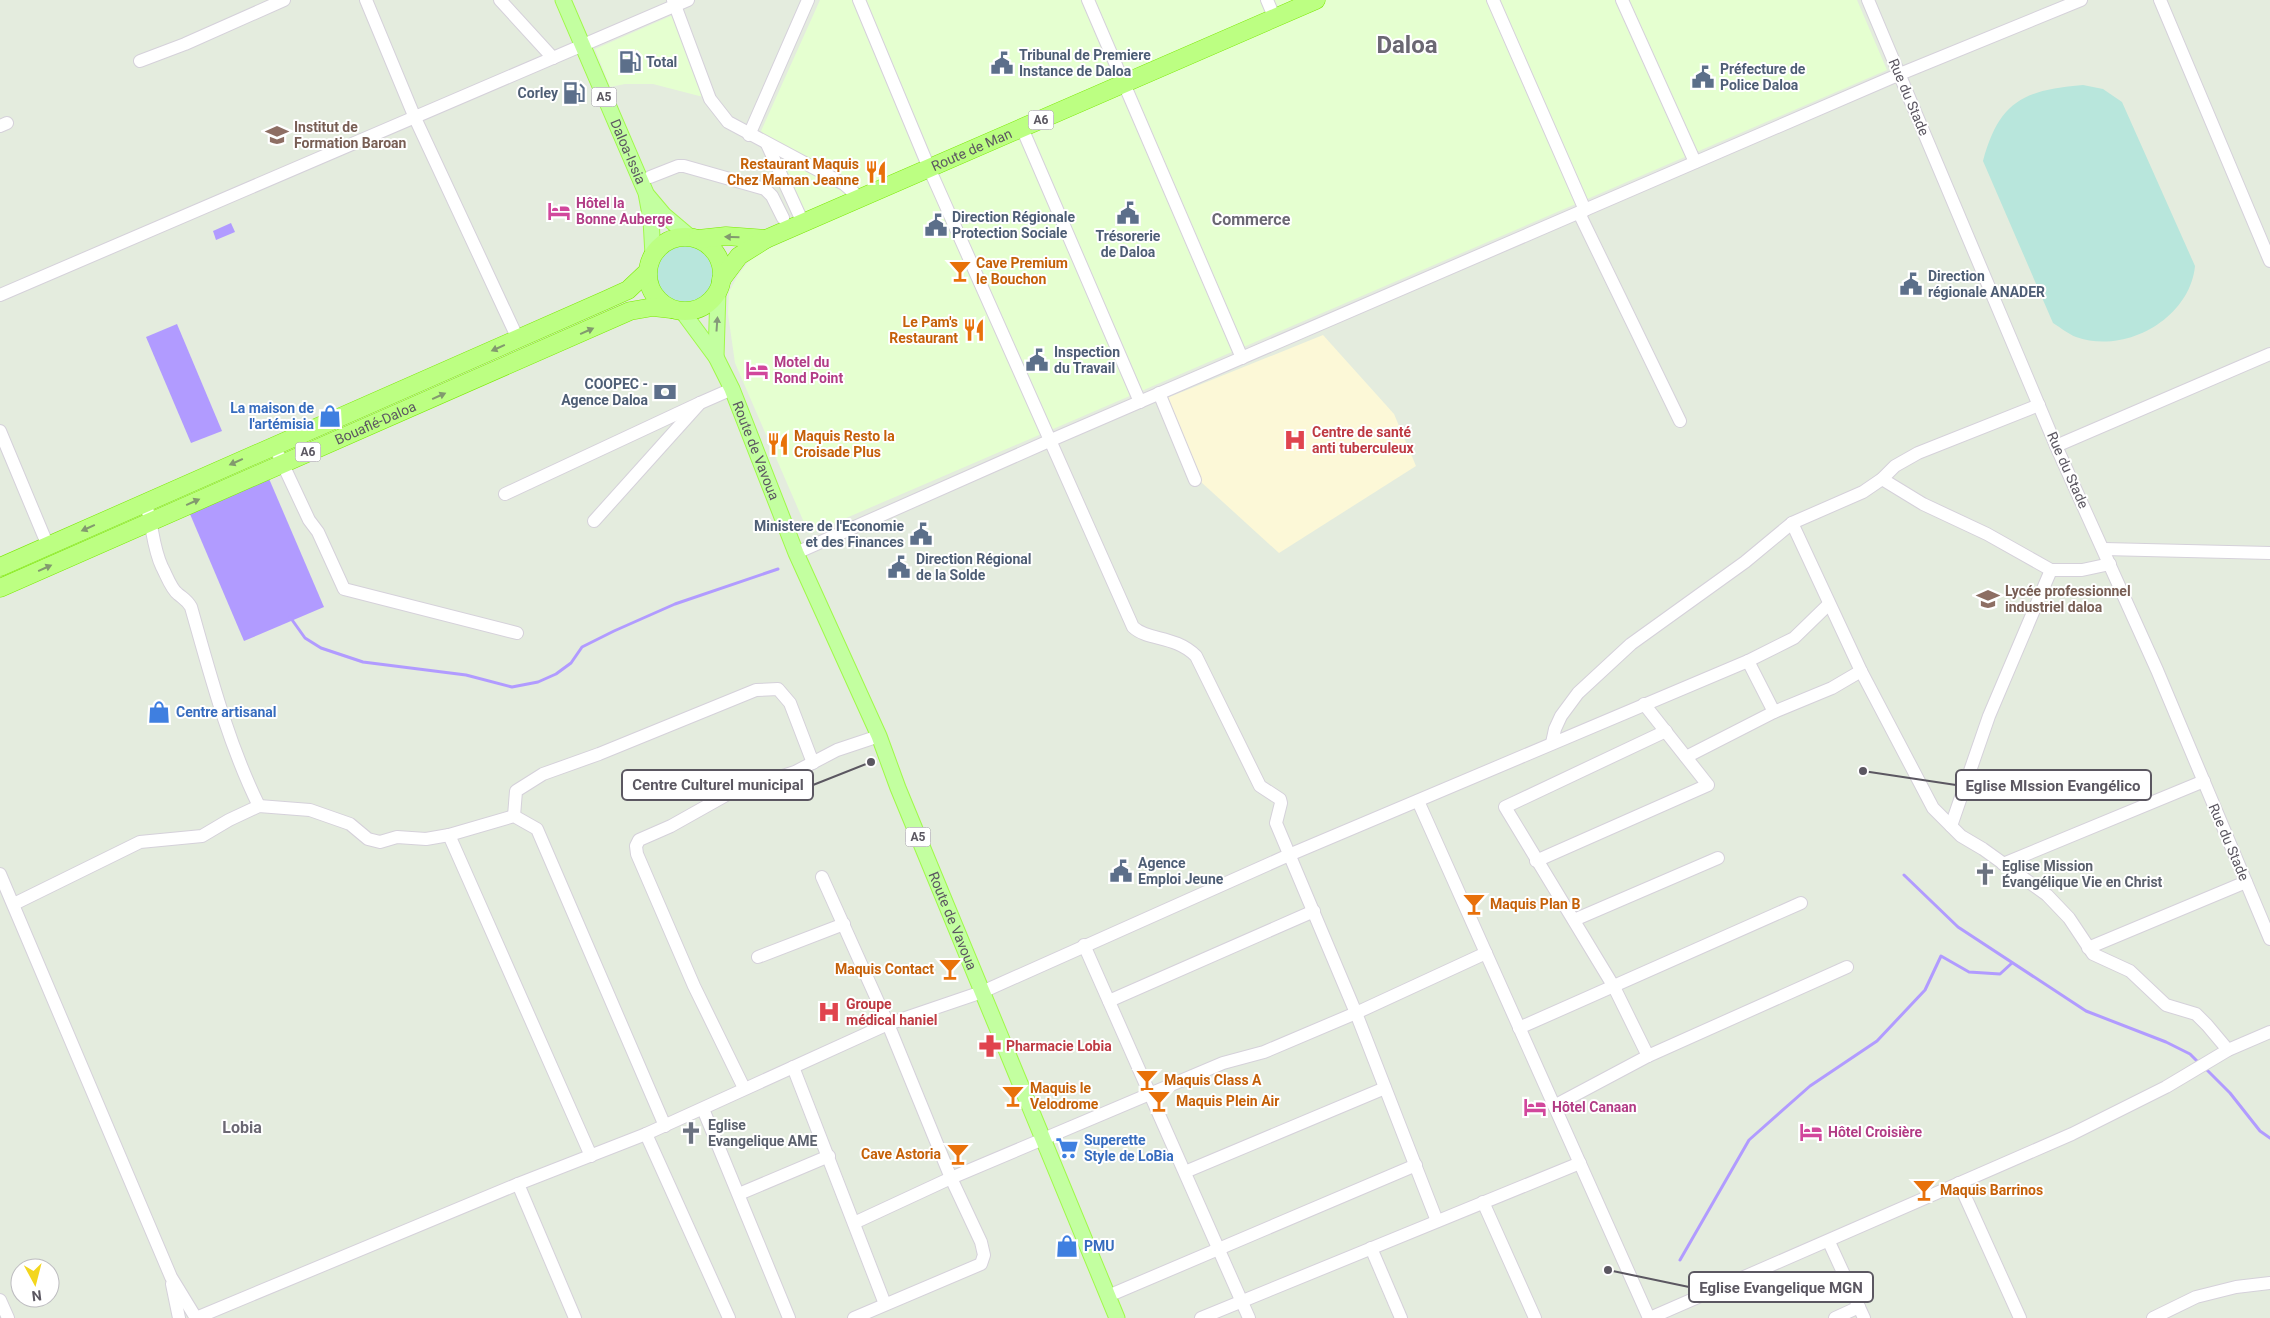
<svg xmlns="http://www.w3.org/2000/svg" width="2270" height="1318" viewBox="0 0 2270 1318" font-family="Roboto,sans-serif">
<rect width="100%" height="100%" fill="#e4ecde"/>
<g fill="#e5ffd0">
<path d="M820,0H1857L1887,70L809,534L735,363L728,314L729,292L738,275L749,261L766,250L810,230L776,155L761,131Z"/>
<path d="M673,15L707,98L653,84H625L610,87L595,49Z"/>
</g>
<path fill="#fcf8d7" d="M1323,335L1394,414L1416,466L1279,553L1201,482L1167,398Z"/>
<g fill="#b8e6dc">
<path d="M2083,85L2103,89L2122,102L2195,266C2190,318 2126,355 2076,337C2068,334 2060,327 2053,323L1983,161C1999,102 2023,90 2083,85Z"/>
<circle cx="685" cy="274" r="30"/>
</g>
<g fill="#b19bff">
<path d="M231,223L235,232L216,240L213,231Z"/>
<path d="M177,324L222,431L191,443L146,337Z"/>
<path d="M267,474L324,607L244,641L187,507Z"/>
</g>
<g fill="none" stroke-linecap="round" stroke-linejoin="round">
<g stroke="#b19bff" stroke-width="3">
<path d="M290,617L305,638L321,648L363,662L466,675L512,687L538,682L556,674L571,663L582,647L614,631L675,604L778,569"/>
<path d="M1904,875L1958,927L2086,1011L2166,1042L2190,1054L2200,1064"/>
<path d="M2205,1068L2230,1093L2260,1131L2270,1138"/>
<path d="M1680,1260L1749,1140L1810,1086L1877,1041L1925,990L1941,956L1969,972L2000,974L2012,963"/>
</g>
<defs>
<g id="minor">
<path d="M366,0L415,118L518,339"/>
<path d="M500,0L553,58"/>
<path d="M673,0L710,99L728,122L844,184L860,198"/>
<path d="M859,0L929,168L1133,627C1148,641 1175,635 1196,656L1260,786L1280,799L1281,803L1276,823L1356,1013L1437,1221"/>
<path d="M1088,0L1242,358"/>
<path d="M1267,0L1275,19"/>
<path d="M1493,0L1585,210"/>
<path d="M1622,0L1695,162"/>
<path d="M1868,0L2056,446L2157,670L2270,939"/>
<path d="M2160,0L2270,261"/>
<path d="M140,61L185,44L284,0"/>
<path d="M0,126L7,123"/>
<path d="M1022,128L1140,402"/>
<path d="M749,135L808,0"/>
<path d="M767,144L803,223"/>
<path d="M650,177L678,166H684L765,189L772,196L783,218"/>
<path d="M1579,213L1680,421"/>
<path d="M0,295L688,0"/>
<path d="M1159,393L1195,480"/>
<path d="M0,431L48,546"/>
<path d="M2056,446L2270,354"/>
<path d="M279,456L309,520L318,532L344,589L517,633"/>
<path d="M1882,479L1923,504L1987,534L2051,570H2082L2110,564"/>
<path d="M505,494L700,403"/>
<path d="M145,502C153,524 152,546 162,567C166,574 171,589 178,594C184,599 187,600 191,607C210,674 228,743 259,806"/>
<path d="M594,521L700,403L732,389"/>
<path d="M1792,523L1861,671L1933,808L1961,836L1983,849L2047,895L2069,918L2093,954L2130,971L2166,1005L2196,1014L2207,1025L2228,1050"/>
<path d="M2104,549L2270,553"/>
<path d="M796,553L1049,441L1900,74L2081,0"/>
<path d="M1748,661L1774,712"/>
<path d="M1552,743L1555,729L1561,716L1578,693L1631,644L1745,562L1792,523L1863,492L1882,479L1895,466L1918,453L2039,405"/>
<path d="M1686,757L1774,712L1832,688L1861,671"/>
<path d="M1418,801L1649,1318"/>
<path d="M514,816L516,791L543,774L599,754L756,690L778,689L790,703L813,763"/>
<path d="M1951,826L1989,716L2051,570"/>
<path d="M449,835L591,1156"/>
<path d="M1536,861L1708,785L1644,704"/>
<path d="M2003,864L2204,781"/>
<path d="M0,874L171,1277L196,1318"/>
<path d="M822,877L888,1024L951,1178L981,1242L984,1255L981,1264L854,1318"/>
<path d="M14,904L140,842L202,836L229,820L259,806L310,810L350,824L368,839L380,842L397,837L426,839L449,835L514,816L537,829L665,1126"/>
<path d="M1574,920L1718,858"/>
<path d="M1084,945L1249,1318"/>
<path d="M2088,948L2246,882"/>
<path d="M758,957L844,924"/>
<path d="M1109,1001L1314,911"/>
<path d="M1519,1028L1801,903"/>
<path d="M1648,1056L1614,987L1505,807L1666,731"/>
<path d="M793,1067L885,1304"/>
<path d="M744,1088L694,986L637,854L636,846L639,840L671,826L728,794L795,772L837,750L879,736"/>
<path d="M1554,1106L1648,1056L1847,967"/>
<path d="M703,1109L789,1318"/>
<path d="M646,1134L729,1318"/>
<path d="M1185,1172L1385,1088"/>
<path d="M1959,1183L2020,1318"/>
<path d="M518,1184L575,1318"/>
<path d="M739,1194L829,1156"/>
<path d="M1483,1202L1535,1318"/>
<path d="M854,1223L951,1178L1223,1063L1264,1052L1356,1013L1486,953"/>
<path d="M1829,1242L1864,1318"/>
<path d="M1371,1248L1401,1318"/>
<path d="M172,1284L179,1318"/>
<path d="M1108,1296L1416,1165"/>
<path d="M0,1300L8,1318"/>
<path d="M196,1318L518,1184L646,1134L888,1024L982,992L1289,855L1748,661L1794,638L1829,604"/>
<path d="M1201,1318L1580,1163"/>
<path d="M1650,1318L2072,1134L2166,1087L2228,1050L2270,1032"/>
<path d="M1835,1318L1859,1307"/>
<path d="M2153,1318L2196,1297L2236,1287L2270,1283"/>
</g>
<g id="major">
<path id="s1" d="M563,0L646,193L651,220L653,255"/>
<path d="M648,196L664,215L690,237"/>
<path id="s2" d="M682,311L716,357L732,389L796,553L879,736L898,788L1117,1318"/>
<path d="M716,357L718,291"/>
</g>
<g id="highway">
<circle cx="685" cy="274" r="37"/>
<path d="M698,239L726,236L766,239"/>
<path id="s3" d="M721,280L739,256L766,239L1316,0"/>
<path d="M0,567L606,300L628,290L647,272"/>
<path id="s4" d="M0,588L630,311L653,307L671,309"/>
</g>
</defs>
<use href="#minor" stroke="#d5d1da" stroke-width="14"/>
<use href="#major" stroke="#a0f94a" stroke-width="17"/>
<use href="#highway" stroke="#7bea00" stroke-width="19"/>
<use href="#minor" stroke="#fff" stroke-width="12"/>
<use href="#major" stroke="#c3ffa0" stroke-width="15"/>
<use href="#highway" stroke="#bcff82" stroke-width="18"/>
</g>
<defs><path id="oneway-solid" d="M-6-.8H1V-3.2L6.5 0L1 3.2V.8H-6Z" transform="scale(1.25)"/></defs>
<g fill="#829a6e">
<use href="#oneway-solid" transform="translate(732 237) rotate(-178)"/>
<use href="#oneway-solid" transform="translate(587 331) rotate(-24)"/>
<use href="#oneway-solid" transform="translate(498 348) rotate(156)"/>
<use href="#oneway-solid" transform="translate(439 396) rotate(-24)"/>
<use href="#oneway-solid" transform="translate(236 462) rotate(156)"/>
<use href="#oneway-solid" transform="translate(193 502) rotate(-24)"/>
<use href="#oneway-solid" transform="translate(88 528) rotate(156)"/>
<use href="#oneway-solid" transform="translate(45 568) rotate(-24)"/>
</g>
<use fill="#859a7a" href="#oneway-solid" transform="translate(717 324) rotate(-86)"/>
<defs>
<symbol id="fuel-bare" viewBox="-9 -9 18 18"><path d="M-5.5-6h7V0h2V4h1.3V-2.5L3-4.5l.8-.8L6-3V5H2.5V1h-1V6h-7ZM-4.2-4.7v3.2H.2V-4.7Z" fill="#5c6f8a" stroke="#fff" stroke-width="2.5" paint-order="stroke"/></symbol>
<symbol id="civic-bare" viewBox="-9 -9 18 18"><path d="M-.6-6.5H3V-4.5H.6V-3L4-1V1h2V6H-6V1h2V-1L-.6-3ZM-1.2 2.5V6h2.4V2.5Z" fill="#5c6f8a" stroke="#fff" stroke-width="2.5" paint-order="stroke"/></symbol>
<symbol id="school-bare" viewBox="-9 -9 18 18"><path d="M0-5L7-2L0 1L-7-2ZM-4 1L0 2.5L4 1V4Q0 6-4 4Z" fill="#8d6e63" stroke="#fff" stroke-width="2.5" paint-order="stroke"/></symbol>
<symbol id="restaurant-bare" viewBox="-9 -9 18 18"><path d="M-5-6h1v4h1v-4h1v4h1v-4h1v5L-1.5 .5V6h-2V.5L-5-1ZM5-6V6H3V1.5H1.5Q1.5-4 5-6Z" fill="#e8710a" stroke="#fff" stroke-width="2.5" paint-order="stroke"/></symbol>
<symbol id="hotel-bare" viewBox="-9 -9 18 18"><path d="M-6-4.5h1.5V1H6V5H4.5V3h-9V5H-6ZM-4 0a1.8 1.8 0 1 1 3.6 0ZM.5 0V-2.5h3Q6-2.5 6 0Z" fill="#d1479c" stroke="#fff" stroke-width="2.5" paint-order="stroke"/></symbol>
<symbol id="bar-bare" viewBox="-9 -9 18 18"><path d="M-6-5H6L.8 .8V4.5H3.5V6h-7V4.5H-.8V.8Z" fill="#e8710a" stroke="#fff" stroke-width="2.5" paint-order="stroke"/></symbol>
<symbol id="bank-bare" viewBox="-9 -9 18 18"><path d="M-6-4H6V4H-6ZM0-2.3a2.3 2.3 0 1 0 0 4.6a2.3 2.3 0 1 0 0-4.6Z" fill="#5c6f8a" stroke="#fff" stroke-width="2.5" paint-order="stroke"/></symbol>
<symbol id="shop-bare" viewBox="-9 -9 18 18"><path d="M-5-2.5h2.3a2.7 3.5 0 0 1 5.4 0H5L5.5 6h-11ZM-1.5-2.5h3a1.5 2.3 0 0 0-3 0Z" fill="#3f7fe0" stroke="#fff" stroke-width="2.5" paint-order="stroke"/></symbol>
<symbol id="hospital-bare" viewBox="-9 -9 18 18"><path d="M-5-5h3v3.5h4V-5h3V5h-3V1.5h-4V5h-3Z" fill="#e0444e" stroke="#fff" stroke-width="2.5" paint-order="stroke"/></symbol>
<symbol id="church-bare" viewBox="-9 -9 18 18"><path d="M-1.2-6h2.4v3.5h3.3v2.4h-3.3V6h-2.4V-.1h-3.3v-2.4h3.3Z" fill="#6b7280" stroke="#fff" stroke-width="2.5" paint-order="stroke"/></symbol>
<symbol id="pharmacy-bare" viewBox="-9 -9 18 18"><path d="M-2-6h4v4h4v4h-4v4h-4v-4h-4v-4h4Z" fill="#e0444e" stroke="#fff" stroke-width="2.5" paint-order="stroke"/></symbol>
<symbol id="supermarket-bare" viewBox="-9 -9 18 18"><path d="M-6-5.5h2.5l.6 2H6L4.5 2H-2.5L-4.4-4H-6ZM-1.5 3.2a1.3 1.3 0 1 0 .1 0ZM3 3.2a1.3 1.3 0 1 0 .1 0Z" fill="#3f7fe0" stroke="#fff" stroke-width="2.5" paint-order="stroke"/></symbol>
</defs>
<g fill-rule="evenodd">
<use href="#fuel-bare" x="614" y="46" width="32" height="32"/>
<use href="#civic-bare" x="986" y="47" width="32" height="32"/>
<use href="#civic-bare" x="1687" y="61" width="32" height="32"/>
<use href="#fuel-bare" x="558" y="77" width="32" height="32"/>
<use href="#school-bare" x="261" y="119" width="32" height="32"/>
<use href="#restaurant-bare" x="860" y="156" width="32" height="32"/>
<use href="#hotel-bare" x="543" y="195" width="32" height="32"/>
<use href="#civic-bare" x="1112" y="197" width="32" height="32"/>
<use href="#civic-bare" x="920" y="209" width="32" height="32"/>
<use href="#bar-bare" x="944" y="255" width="32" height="32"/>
<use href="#civic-bare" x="1895" y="268" width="32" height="32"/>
<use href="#restaurant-bare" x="958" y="314" width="32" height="32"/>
<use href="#civic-bare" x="1021" y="344" width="32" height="32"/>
<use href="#hotel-bare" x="741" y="354" width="32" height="32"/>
<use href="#bank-bare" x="649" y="376" width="32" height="32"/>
<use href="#shop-bare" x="314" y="400" width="32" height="32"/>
<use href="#hospital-bare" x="1279" y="424" width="32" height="32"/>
<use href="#restaurant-bare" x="762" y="428" width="32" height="32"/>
<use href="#civic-bare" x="905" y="518" width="32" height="32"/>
<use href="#civic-bare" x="883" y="551" width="32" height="32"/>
<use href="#school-bare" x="1972" y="583" width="32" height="32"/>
<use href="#shop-bare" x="143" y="696" width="32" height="32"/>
<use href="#civic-bare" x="1105" y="855" width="32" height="32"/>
<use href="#church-bare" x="1969" y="858" width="32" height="32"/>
<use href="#bar-bare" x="1458" y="888" width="32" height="32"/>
<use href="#bar-bare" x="934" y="953" width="32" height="32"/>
<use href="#hospital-bare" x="813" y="996" width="32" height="32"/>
<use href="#pharmacy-bare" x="974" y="1030" width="32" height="32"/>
<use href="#bar-bare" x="1131" y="1064" width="32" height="32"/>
<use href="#bar-bare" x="997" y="1080" width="32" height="32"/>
<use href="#bar-bare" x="1143" y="1085" width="32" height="32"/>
<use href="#hotel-bare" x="1519" y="1091" width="32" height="32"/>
<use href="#hotel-bare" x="1795" y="1116" width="32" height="32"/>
<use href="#church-bare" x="675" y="1117" width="32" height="32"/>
<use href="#supermarket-bare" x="1051" y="1132" width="32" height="32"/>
<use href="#bar-bare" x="942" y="1138" width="32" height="32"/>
<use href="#bar-bare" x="1908" y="1174" width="32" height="32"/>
<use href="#shop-bare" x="1051" y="1230" width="32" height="32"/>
</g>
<g text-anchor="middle" stroke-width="4" stroke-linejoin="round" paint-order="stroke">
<g fill="#fff" stroke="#8c8990" stroke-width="1">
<rect x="591.5" y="87.5" width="25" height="19" rx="4"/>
<rect x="1028.5" y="110.5" width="25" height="19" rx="4"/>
<rect x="295.5" y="442.5" width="25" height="19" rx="4"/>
<rect x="905.5" y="827.5" width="25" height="19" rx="4"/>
</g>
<g font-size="12" font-weight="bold" fill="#5b5761">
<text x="604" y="101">A5</text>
<text x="1041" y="124">A6</text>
<text x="308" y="456">A6</text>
<text x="918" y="841">A5</text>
</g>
<g font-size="14" font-weight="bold" fill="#4e5e75" stroke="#fff" text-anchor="start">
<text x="1019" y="60">Tribunal de Premiere<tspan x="1019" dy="16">Instance de Daloa</tspan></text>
<text x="646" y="67">Total</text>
<text x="1720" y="74">Préfecture de<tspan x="1720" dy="16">Police Daloa</tspan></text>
<text x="558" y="98" text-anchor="end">Corley</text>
<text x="952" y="222">Direction Régionale<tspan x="952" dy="16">Protection Sociale</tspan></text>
<text x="1128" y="241" text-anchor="middle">Trésorerie<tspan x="1128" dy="16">de Daloa</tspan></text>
<text x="1928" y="281">Direction<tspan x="1928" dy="16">régionale ANADER</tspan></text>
<text x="1054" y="357">Inspection<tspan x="1054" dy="16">du Travail</tspan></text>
<text x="648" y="389" text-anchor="end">COOPEC -<tspan x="648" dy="16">Agence Daloa</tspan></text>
<text x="904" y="531" text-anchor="end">Ministere de l'Economie<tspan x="904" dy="16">et des Finances</tspan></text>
<text x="916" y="564">Direction Régional<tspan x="916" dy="16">de la Solde</tspan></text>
<text x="1138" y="868">Agence<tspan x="1138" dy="16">Emploi Jeune</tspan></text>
</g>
<g font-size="14" fill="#5b5761" stroke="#fff">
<text transform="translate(1909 97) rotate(67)" y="5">Rue du Stade</text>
<text dy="5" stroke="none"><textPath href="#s3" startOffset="286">Route de Man</textPath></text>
<text dy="5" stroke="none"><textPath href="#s1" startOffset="165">Daloa-Issia</textPath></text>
<text dy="5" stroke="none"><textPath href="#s4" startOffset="410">Bouaflé-Daloa</textPath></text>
<text dy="5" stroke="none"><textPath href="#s2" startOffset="159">Route de Vavoua</textPath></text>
<text transform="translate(2068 470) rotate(66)" y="5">Rue du Stade</text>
<text transform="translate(2229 842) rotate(67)" y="5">Rue du Stade</text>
<text dy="5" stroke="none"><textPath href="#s2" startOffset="669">Route de Vavoua</textPath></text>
</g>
<g font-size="14" font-weight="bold" fill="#785e54" stroke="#fff" text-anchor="start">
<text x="294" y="132">Institut de<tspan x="294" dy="16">Formation Baroan</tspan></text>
<text x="2005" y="596">Lycée professionnel<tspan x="2005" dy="16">industriel daloa</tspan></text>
</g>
<g font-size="14" font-weight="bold" fill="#c56008" stroke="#fff" text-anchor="start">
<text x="859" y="169" text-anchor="end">Restaurant Maquis<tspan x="859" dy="16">Chez Maman Jeanne</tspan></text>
<text x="976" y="268">Cave Premium<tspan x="976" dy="16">le Bouchon</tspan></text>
<text x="958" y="327" text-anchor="end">Le Pam's<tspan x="958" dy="16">Restaurant</tspan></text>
<text x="794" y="441">Maquis Resto la<tspan x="794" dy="16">Croisade Plus</tspan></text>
<text x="1490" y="909">Maquis Plan B</text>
<text x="934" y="974" text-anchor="end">Maquis Contact</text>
<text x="1164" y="1085">Maquis Class A</text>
<text x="1030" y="1093">Maquis le<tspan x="1030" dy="16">Velodrome</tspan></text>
<text x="1176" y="1106">Maquis Plein Air</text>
<text x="941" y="1159" text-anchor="end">Cave Astoria</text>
<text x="1940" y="1195">Maquis Barrinos</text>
</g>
<g font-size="14" font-weight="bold" fill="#b23c85" stroke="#fff" text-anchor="start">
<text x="576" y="208">Hôtel la<tspan x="576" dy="16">Bonne Auberge</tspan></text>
<text x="774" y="367">Motel du<tspan x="774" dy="16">Rond Point</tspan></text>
<text x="1552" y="1112">Hôtel Canaan</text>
<text x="1828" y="1137">Hôtel Croisière</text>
</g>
<g font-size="14" font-weight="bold" fill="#366cbe" stroke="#fff" text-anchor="start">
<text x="314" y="413" text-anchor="end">La maison de<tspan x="314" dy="16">l'artémisia</tspan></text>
<text x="176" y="717">Centre artisanal</text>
<text x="1084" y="1145">Superette<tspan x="1084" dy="16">Style de LoBia</tspan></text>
<text x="1084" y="1251">PMU</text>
</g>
<g font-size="14" font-weight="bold" fill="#be3a42" stroke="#fff" text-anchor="start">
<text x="1312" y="437">Centre de santé<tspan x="1312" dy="16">anti tuberculeux</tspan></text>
<text x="846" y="1009">Groupe<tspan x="846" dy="16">médical haniel</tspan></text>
<text x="1006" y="1051">Pharmacie Lobia</text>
</g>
<g font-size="14" font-weight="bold" fill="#5b616d" stroke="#fff" text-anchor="start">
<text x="2002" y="871">Eglise Mission<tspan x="2002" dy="16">Évangélique Vie en Christ</tspan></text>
<text x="708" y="1130">Eglise<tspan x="708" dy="16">Evangelique AME</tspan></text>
</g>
<g font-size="16" font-weight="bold" fill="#6b6873" stroke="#fff">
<text x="1251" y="225">Commerce</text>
<text x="242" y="1133">Lobia</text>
</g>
<g font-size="24" font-weight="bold" fill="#6b6873" stroke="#fff">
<text x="1407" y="53">Daloa</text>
</g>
</g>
<path fill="none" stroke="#5b5761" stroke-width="2" d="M871 762L813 785M1863 771L1956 785M1608 1270L1689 1287"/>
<g fill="#5b5761" stroke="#fff" stroke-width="2">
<circle cx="871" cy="762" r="5"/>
<circle cx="1863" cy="771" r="5"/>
<circle cx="1608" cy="1270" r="5"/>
</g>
<g fill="#fff" stroke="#5b5761" stroke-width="2">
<rect x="622" y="770" width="191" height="30" rx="5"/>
<rect x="1956" y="770" width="195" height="30" rx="5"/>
<rect x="1689" y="1272" width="184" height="30" rx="5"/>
</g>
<g font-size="15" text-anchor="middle" font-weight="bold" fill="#5b5761">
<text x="718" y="790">Centre Culturel municipal</text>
<text x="2053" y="791">Eglise MIssion Evangélico</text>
<text x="1781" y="1293">Eglise Evangelique MGN</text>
</g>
<g transform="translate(35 1283) rotate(173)"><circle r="24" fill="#ffffff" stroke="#bdbcc0"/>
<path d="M0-4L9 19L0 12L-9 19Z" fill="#f3d61d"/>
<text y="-8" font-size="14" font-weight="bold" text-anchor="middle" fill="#5b5761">N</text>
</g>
</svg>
